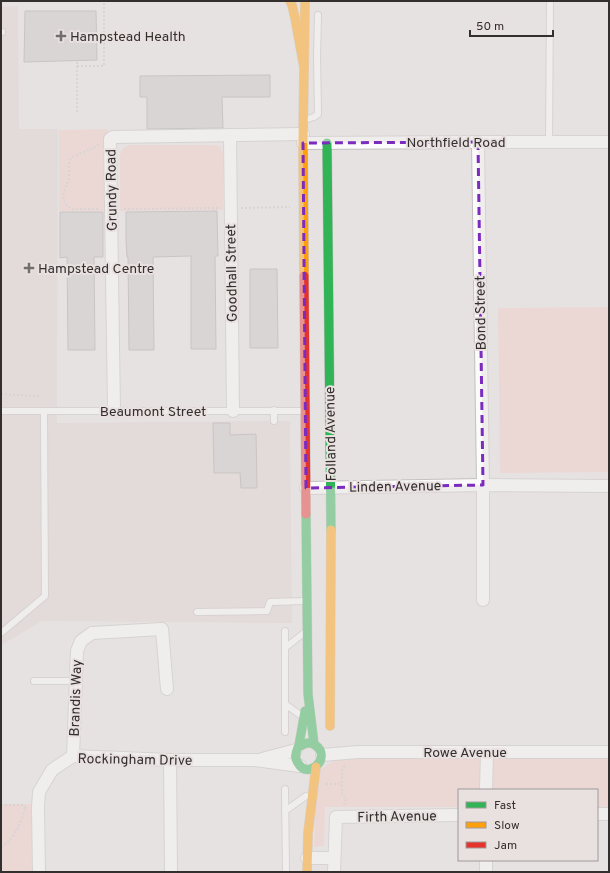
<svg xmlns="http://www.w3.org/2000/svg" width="610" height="873" viewBox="0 0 610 873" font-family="Overpass,sans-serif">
<rect width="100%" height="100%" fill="#e7e2e2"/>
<path fill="#ddd2d0" d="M18,6L19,129H58L57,423L290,421L292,623L42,621L5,643L1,644V7Z"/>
<g fill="#efccc6">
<path d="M108,129V211H59V130Z"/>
<path d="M130,145H211L219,146L222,151L223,155V210L120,211V155C121,149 124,147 130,145Z"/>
<path d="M609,307V472L500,473L498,308Z"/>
<path d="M609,758V807H597V790H459V807H325L324,846L314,847L316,773L336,759Z"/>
<path d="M1,804H33L34,872H1Z"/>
</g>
<g fill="#cac6c6" stroke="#a4a1a0">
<path d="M25,11H96L97,60L24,62Z"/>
<path d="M270,75V97H222L223,128L147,129V97H140V76Z"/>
<path d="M217,211L218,256H215L216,349H191V256L153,257L154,350H129L128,257H127L126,240V212Z"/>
<path d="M60,212H103V257H94L95,350H68L67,257L60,258Z"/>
<path d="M250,269H277L278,348H250Z"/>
<path d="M213,423H230V435L256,434L257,488H241L240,473H214Z"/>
</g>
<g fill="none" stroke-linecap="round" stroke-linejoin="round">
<defs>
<g id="lane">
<path d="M1,32H2"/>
<path d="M304,120L314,117L318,114L317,56L318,15"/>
<path d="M549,142L550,1"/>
<path d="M1,411H303"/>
<path d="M274,421V410"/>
<path d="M197,612L267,611L270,602L306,601"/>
<path d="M285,631V732"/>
<path d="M1,633L45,596L44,411"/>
<path d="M285,648L305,632"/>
<path d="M34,681H76"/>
<path d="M285,704L303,717"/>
<path d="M285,789L286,872"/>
<path d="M285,811L306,796"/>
</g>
<g id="street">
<path d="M230,135L233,411"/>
<path d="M478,142L483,485V600"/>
<path d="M303,143L478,142H609"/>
<path d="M114,411L110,139L113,137L303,134"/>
<path d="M306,488L483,485L609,486"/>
<path d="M322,755L358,752H609"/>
<path d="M73,756L77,651L81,641L92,633L162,629L167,689"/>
<path d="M262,759L296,750"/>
<path d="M170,760L171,872"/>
<path d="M486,790L487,752"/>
<path d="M597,814H609"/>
<path d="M307,858H334"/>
<path d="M486,860V872"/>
<path d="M39,872L38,808L39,792L52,770L73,756L170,760H255L300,766"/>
<path d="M334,872L336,817L459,815"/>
</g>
<g id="fast">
<path d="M327,143L331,530"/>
<path d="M306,514L308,694L314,744"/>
<path d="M298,747C304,744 309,741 315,745C333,757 308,781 298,763C296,760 295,757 296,754C296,751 298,748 299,745L305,711"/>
</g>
<g id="slow">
<path d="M290,1L292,5L295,18L304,67"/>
<path d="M304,276L303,143L305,1"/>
<path d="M330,726L331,530"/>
<path d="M307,872L308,833L316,767"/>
</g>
<path id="jam" d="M304,276L306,514"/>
</defs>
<use href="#lane" stroke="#c3c0bf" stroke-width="8"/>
<use href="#street" stroke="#c3c0bf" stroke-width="14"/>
<use href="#fast" stroke="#c3c0bf" stroke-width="10"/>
<use href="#slow" stroke="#c3c0bf" stroke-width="10"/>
<use href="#jam" stroke="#c3c0bf" stroke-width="10"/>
<g stroke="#c6c4c4" stroke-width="2" stroke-dasharray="2 2" stroke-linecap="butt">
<path d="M77,66H104V1"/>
<path d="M77,112V61"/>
<path d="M99,144L93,148L72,157L69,161V179L63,195L64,201L67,206L73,209H100"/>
<path d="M241,208L290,207"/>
<path d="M124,209L219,208"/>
<path d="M1,394L14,395L41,396"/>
<path d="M326,784H341"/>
<path d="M1,805H23L25,808"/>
<path d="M344,805L346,799L342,794V770L345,765"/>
<path d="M1,847C4,845 7,843 9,841C16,834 23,818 25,808H27"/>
</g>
<use href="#lane" stroke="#fbfbfb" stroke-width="6"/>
<use href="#street" stroke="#fbfbfb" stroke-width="12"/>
<use href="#fast" stroke="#30b455" stroke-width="9"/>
<use href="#slow" stroke="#ff9f0a" stroke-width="9"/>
<use href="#jam" stroke="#e5322d" stroke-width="9"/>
</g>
<path d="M0 0H610V873H0ZM478,142L483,485L306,488L303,143Z" fill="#e7e2e2" fill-opacity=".55" fill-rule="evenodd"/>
<path fill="none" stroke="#7b2cbf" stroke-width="3" stroke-dasharray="8 5" stroke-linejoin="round" d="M478,142L483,485L306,488L303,143Z"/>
<g fill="#726e6e" stroke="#e9e1e0" stroke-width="1.5">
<path d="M59 30h4v4h4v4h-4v4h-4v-4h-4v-4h4z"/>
<path d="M27 262h4v4h4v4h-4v4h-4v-4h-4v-4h4z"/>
</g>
<g text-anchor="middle" stroke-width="4" stroke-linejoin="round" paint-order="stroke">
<g font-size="14" fill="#332f2f" stroke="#e9e1e0" text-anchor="start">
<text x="70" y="41">Hampstead Health</text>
<text x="38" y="273">Hampstead Centre</text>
</g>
<g font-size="14" fill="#332f2f" stroke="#e9e1e0">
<text x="456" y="147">Northfield Road</text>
<text transform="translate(111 190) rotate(-91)" y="5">Grundy Road</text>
<text transform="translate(231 273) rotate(-91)" y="5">Goodhall Street</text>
<text transform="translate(480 313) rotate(-91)" y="5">Bond Street</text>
<text x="153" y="416">Beaumont Street</text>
<text transform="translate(330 434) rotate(-91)" y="5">Folland Avenue</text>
<text transform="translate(395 486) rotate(-1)" y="5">Linden Avenue</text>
<text transform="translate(75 698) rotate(-88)" y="5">Brandis Way</text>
<text x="465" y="757">Rowe Avenue</text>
<text transform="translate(135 759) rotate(1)" y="5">Rockingham Drive</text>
<text transform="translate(397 816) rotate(-1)" y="5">Firth Avenue</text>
</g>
</g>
<rect width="610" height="873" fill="none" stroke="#332f2f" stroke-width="4"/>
<rect x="458" y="789" width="140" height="72" fill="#e9e1e0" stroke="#a09a99"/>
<rect x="466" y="802" width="20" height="6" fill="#30b455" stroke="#a09a99"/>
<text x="494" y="809" font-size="12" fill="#332f2f">Fast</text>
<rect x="466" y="822" width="20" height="6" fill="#ff9f0a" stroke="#a09a99"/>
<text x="494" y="829" font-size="12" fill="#332f2f">Slow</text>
<rect x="466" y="842" width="20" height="6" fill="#e5322d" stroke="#a09a99"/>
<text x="494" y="849" font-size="12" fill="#332f2f">Jam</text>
<path d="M470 30v6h83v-6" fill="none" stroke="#332f2f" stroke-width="2"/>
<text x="476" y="30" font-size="12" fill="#332f2f" stroke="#e9e1e0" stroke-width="3" paint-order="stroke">50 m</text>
</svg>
